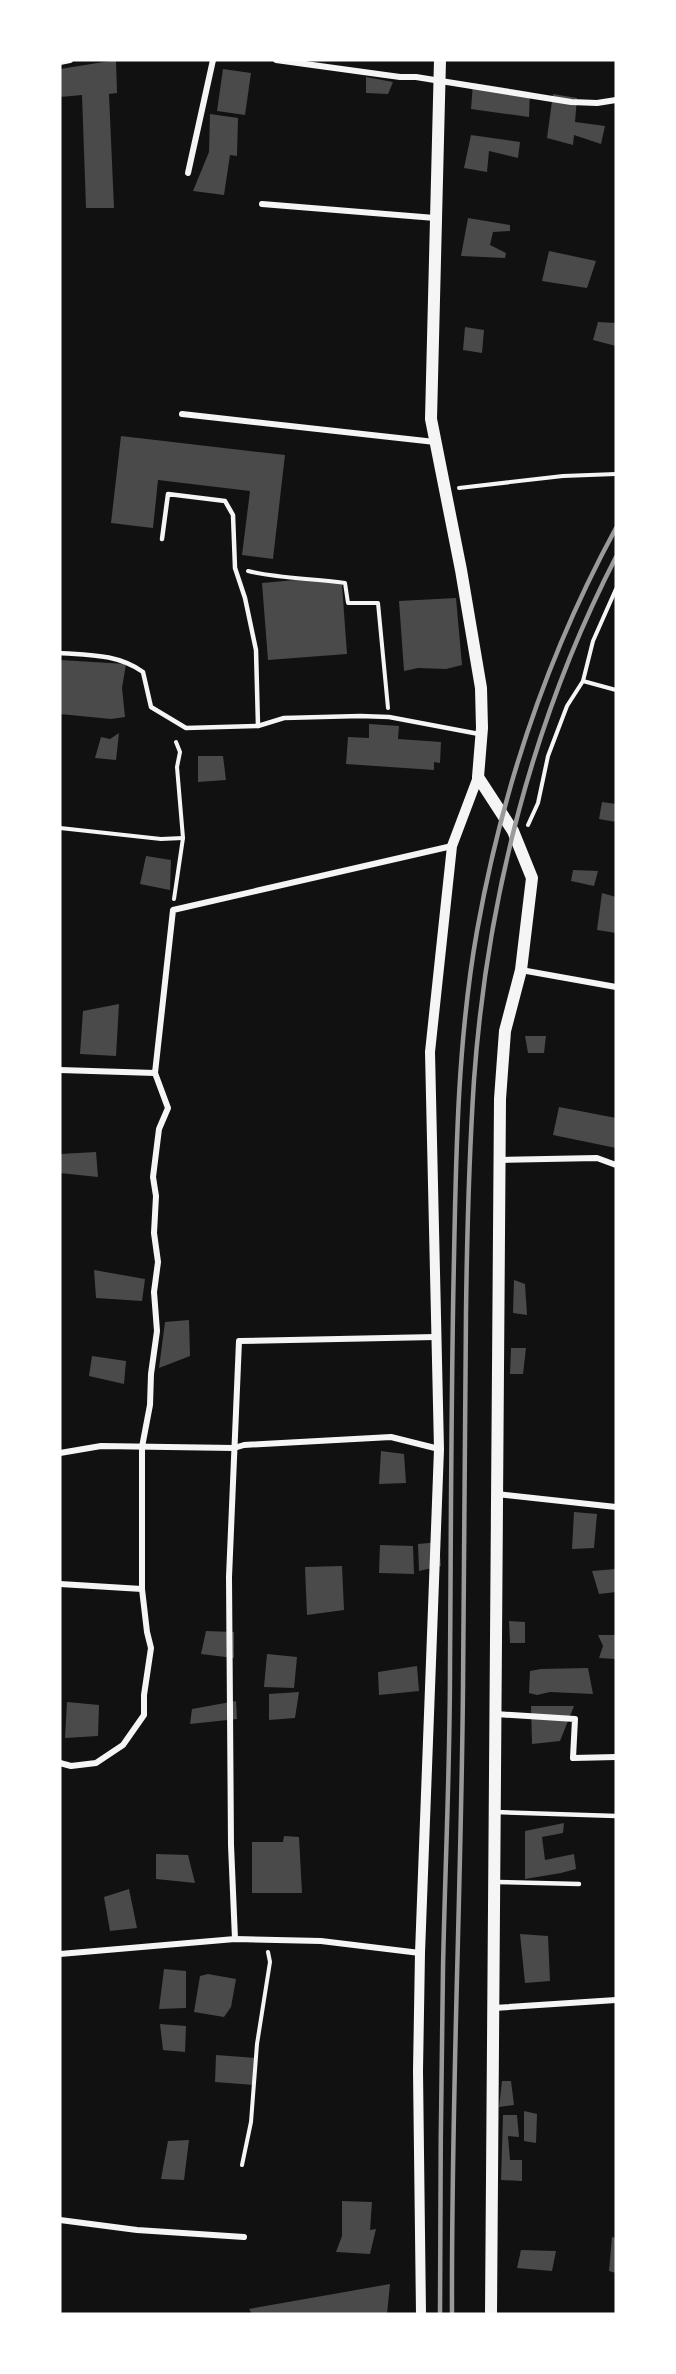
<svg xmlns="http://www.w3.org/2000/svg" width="676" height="2374" viewBox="0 0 676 2374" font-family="Barlow,sans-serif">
<rect width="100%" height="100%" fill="#111"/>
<g fill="#4a4a4a">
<path d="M116,60L117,93L109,94L114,208H86L82,95L60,97V69Z"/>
<path d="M223,69L251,73L245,115L217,111Z"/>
<path d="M366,77L393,82L388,94L366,93Z"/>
<path d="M473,83L530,92L529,117L471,109Z"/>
<path d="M553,94L577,98L575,122L605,126L601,144L574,135L573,145L547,138Z"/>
<path d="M210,114L238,118L237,156L230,155L224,195L193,191L209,152Z"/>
<path d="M471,135L520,142L518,158L489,151L487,172L464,168Z"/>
<path d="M468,218L510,225V231L493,232L490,245L506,253L505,258L461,256Z"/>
<path d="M549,251L596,261L587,288L542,281Z"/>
<path d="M598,322L616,323V346L593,340Z"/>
<path d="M465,327L484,330L482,353L463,350Z"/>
<path d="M121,436L285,455L273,559L242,555L250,491L158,480L153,528L111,523Z"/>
<path d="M295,580H321L342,585L347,654L268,660L262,583Z"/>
<path d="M456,598L462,665L446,669L418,668L404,671L399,601Z"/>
<path d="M60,660L126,664L122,688L125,717L111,719L60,714Z"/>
<path d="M369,724L399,726L398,739L441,742L440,763L434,762V770L346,764L348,737L369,738Z"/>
<path d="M119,733L116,760L95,758L101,737L110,739Z"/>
<path d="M198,756H223L226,780L198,782Z"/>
<path d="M602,802L616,804V822L599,819Z"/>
<path d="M146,856L171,860L170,890L140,884Z"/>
<path d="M573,870L598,871L594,886L571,881Z"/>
<path d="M602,893L616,897V933L597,930Z"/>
<path d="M119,1004L116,1056L80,1054L83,1011Z"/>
<path d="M525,1036H546L544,1053H528Z"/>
<path d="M559,1107L616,1118V1148L553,1135Z"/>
<path d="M96,1152L98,1177L60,1173V1154Z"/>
<path d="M94,1270L145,1279L142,1301L96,1298Z"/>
<path d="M514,1280L525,1284L527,1315L513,1313Z"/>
<path d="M189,1320L190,1356L159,1368L165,1322Z"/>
<path d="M511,1348H526L523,1374H510Z"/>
<path d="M92,1356L126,1361L124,1384L89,1376Z"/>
<path d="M381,1451L404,1454L406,1483L379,1484Z"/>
<path d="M574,1512L597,1514L594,1548L572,1549Z"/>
<path d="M439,1542L441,1566L419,1571L418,1544Z"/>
<path d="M380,1545L413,1546L414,1574L379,1573Z"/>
<path d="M342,1566L344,1610L307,1615L305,1567Z"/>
<path d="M616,1569V1592L599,1594L592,1571Z"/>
<path d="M509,1621L525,1622V1643H510Z"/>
<path d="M206,1631L234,1632V1658L201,1654Z"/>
<path d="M598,1635H616V1659L599,1658L603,1646Z"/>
<path d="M267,1654L297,1657L294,1688L264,1687Z"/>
<path d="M417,1666L419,1691L379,1695L378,1672Z"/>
<path d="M588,1668L593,1694L550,1692L537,1695L529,1693L530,1671L541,1669Z"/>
<path d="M299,1692L295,1718L269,1720V1694Z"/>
<path d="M236,1701L237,1719L190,1724L192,1709Z"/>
<path d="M67,1702L99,1705L98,1736L65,1738Z"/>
<path d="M531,1706H574L560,1741L532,1744Z"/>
<path d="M564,1823L563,1833L542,1837L545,1860L574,1854L576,1869L561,1873L525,1879V1831Z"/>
<path d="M284,1836L299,1837L302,1893H252V1842H283Z"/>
<path d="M156,1854L188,1855L195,1883L156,1879Z"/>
<path d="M129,1889L137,1928L110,1931L104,1897Z"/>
<path d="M520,1934L548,1936L550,1981L525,1983Z"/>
<path d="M164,1969L186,1971V2008L159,2009Z"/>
<path d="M208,1974L236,1979L231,2007L224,2017L194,2012L200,1976Z"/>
<path d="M160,2024L186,2026L185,2052L163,2050Z"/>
<path d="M216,2055L256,2058L254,2085L215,2082Z"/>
<path d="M502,2081H511L514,2105L499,2107Z"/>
<path d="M524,2111L537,2114L536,2143L524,2141Z"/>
<path d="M503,2115H517L519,2137L508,2136L510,2160H522V2181L501,2180Z"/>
<path d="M189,2140L184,2180L161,2179L168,2141Z"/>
<path d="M342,2201L372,2202L370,2230L376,2229L370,2254L336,2252L342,2236Z"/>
<path d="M612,2237L616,2238V2273L609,2271Z"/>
<path d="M521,2250L556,2251L552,2271L517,2268Z"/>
<path d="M390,2284L387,2314H252L249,2309Z"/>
</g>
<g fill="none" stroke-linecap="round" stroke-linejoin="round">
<g stroke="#f5f5f5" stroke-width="4">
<path d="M459,488L563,476L616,474"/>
<path d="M248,571C279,579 312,578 345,583L348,603H378L388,708"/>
<path d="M583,681L616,690"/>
<path d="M528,825L538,803L548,756L567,706L583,681L593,641L616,589"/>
<path d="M60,828L161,839L183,838"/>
<path d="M174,899L183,838L177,767L180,752L176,742"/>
<path d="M242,2165L251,2122L257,2044L270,1962L268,1952"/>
</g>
<g stroke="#f5f5f5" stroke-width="4.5">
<path d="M162,539L168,494L225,501L233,515L235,568L245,598L256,650L258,726"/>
<path d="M60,653C89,655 118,654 143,672L151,707L186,728L258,726L284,718L360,716L389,717L479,734"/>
<path d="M495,1812L616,1816"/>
<path d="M495,1882L579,1884"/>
</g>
<g stroke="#f5f5f5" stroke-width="6">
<path d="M276,60L400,77H416L571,102L597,103L616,100"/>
<path d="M60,62L70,60"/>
<path d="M188,173L213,60"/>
<path d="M262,204L435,218"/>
<path d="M182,414L435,442"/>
<path d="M521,970L616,987"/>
<path d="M60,1070L155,1073L173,910L452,846"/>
<path d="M500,1160L597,1158L616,1165"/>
<path d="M60,1453L101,1446L234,1448L244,1445L391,1437L439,1449"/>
<path d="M497,1494L616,1507"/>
<path d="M60,1584L142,1589"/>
<path d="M496,1714L575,1719L573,1758L616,1757"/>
<path d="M60,1763L71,1766L96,1763L123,1745L144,1715V1695L151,1648L147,1632L142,1589V1447L150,1405L151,1374L157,1331L154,1292L158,1262L154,1233L156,1196L153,1177L159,1129L168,1108L155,1073"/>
<path d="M235,1939L231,1845L229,1577L239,1341L435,1337"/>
<path d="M60,1954L235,1939L321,1941L420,1953"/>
<path d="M494,2008L616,2000"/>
<path d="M60,2220L137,2230L244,2237"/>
</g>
<path stroke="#f5f5f5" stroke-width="10" d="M421,2314L418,2071L420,1953L439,1449L430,1052L452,846L478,777"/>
<path stroke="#f5f5f5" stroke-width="12" d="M440,60L431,419L461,570L481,688L482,728L478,777L513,831L532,878L521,970L505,1031L500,1099L491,2314"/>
<g stroke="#9a9a9a" stroke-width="4.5">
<path d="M440,2314C440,2199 441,2083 443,1968C445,1868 450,1768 450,1667C451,1531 451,1394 454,1258C456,1149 458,1038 477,931C502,791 548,653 616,528"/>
<path d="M452,2314C451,2105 461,1897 463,1688C463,1563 464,1438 466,1312C467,1235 469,1157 474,1080C487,899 533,718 616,557"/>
</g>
</g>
<rect width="676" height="2374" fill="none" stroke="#ffffff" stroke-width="123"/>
</svg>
